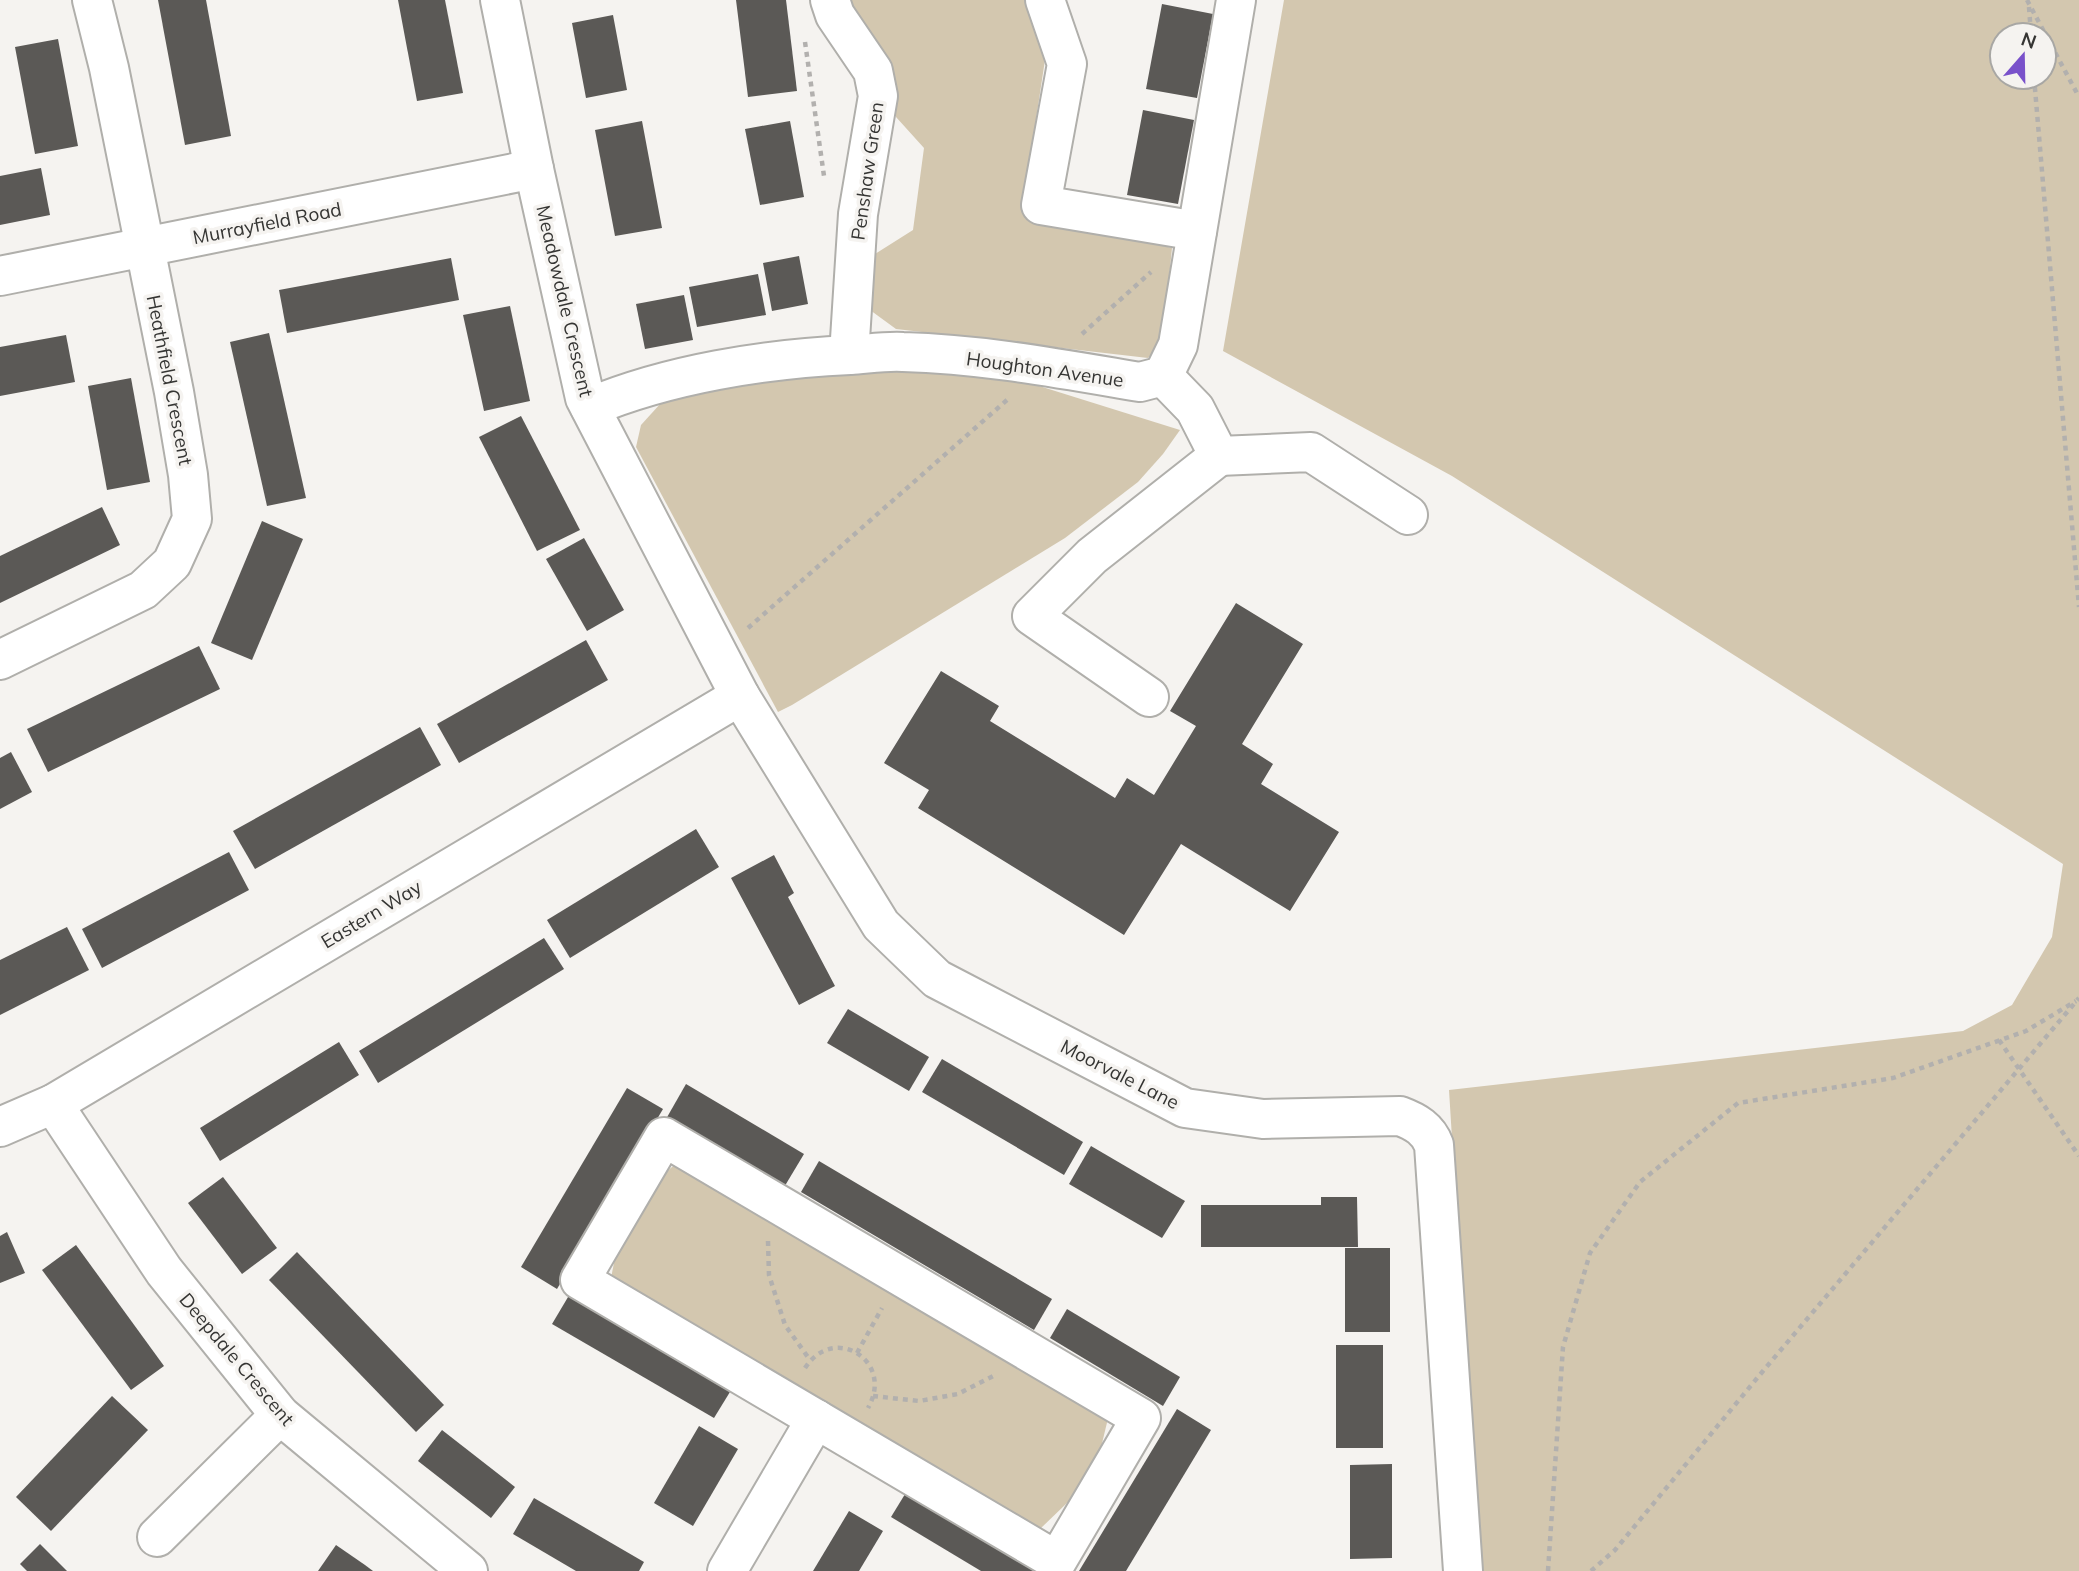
<svg xmlns="http://www.w3.org/2000/svg" width="2079" height="1571" viewBox="0 0 2079 1571" font-family="Mulish,sans-serif">
<rect width="100%" height="100%" fill="#f5f3f0"/>
<g fill="#d3c7af" fill-rule="evenodd">
<path d="M846,0H1027L1048,40L1022,212L1172,248L1163,340L1148,358L896,329L870,310L875,254L913,230L924,148L896,117L895,82L849,15Z"/>
<path d="M1284,0H2079V1571H1479L1449,1090L1963,1031L2012,1005L2052,937L2063,864L1452,476L1223,351ZM2002,35H2044V77H2002Z"/>
<path d="M889,368L1010,377L1180,430L1163,454L1138,482L1065,538L792,705L778,712L636,447L641,425L661,403L764,380Z"/>
<path d="M680,1160L1110,1410L1094,1477L1040,1529L611,1278L625,1208Z"/>
</g>
<g fill="#5b5956">
<path d="M158,0H206L231,136L185,145Z"/>
<path d="M398,0H445L463,93L417,101Z"/>
<path d="M736,0H786L797,91L748,97Z"/>
<path d="M1162,4L1213,14L1197,98L1146,89Z"/>
<path d="M613,15L627,90L586,98L572,23Z"/>
<path d="M58,39L78,146L35,154L15,47Z"/>
<path d="M1143,110L1194,120L1178,204L1127,195Z"/>
<path d="M642,121L662,228L615,236L595,130Z"/>
<path d="M790,121L804,197L760,205L745,129Z"/>
<path d="M41,168L50,215L0,225V176Z"/>
<path d="M799,256L808,304L772,311L763,263Z"/>
<path d="M451,258L459,300L287,333L279,290Z"/>
<path d="M758,274L766,315L697,327L689,287Z"/>
<path d="M684,295L693,340L645,349L636,304Z"/>
<path d="M510,306L530,401L484,411L463,315Z"/>
<path d="M269,333L306,498L267,506L230,342Z"/>
<path d="M66,335L75,382L0,396V347Z"/>
<path d="M131,378L150,482L107,490L88,386Z"/>
<path d="M521,416L580,530L537,551L479,437Z"/>
<path d="M102,507L120,545L0,603V556Z"/>
<path d="M262,521L303,539L252,660L211,643Z"/>
<path d="M584,538L624,610L587,631L546,559Z"/>
<path d="M1236,603L1303,644L1242,744L1273,764L1261,784L1339,832L1290,911L1181,844L1124,935L918,808L929,790L884,763L941,671L999,706L990,721L1115,798L1127,778L1154,795L1196,726L1170,711Z"/>
<path d="M586,640L608,680L459,763L437,724Z"/>
<path d="M199,646L220,689L48,772L27,729Z"/>
<path d="M420,727L441,765L255,869L233,831Z"/>
<path d="M11,752L32,792L0,809V758Z"/>
<path d="M696,829L719,867L570,958L547,920Z"/>
<path d="M229,852L249,890L102,968L82,929Z"/>
<path d="M774,855L794,893L788,897L835,986L799,1005L731,878Z"/>
<path d="M67,927L89,970L0,1015V960Z"/>
<path d="M544,938L564,969L378,1083L359,1051Z"/>
<path d="M848,1009L929,1057L909,1091L827,1043Z"/>
<path d="M339,1042L359,1075L220,1161L200,1128Z"/>
<path d="M942,1059L1083,1142L1064,1175L922,1092Z"/>
<path d="M686,1084L804,1154L783,1189L666,1119Z"/>
<path d="M627,1088L663,1109L557,1289L521,1267Z"/>
<path d="M1091,1146L1185,1201L1162,1238L1069,1184Z"/>
<path d="M819,1161L1052,1299L1034,1330L801,1192Z"/>
<path d="M223,1177L277,1248L242,1274L188,1203Z"/>
<path d="M1321,1197H1357L1358,1247H1201V1205H1321Z"/>
<path d="M7,1232L25,1273L0,1283V1236Z"/>
<path d="M76,1245L164,1366L131,1390L42,1270Z"/>
<rect x="1345" y="1248" width="45" height="84"/>
<path d="M297,1252L444,1405L416,1432L269,1280Z"/>
<path d="M571,1292L733,1387L714,1418L552,1324Z"/>
<path d="M1067,1309L1180,1377L1163,1406L1050,1338Z"/>
<rect x="1336" y="1345" width="47" height="103"/>
<path d="M112,1396L148,1430L51,1531L16,1497Z"/>
<path d="M1177,1409L1211,1430L1167,1503L1126,1571H1079Z"/>
<path d="M699,1426L738,1449L693,1526L654,1503Z"/>
<path d="M442,1430L515,1487L491,1518L418,1461Z"/>
<path d="M1392,1464V1558L1350,1559V1465Z"/>
<path d="M910,1486L1050,1571H981L891,1517Z"/>
<path d="M534,1498L644,1562L639,1571H576L513,1534Z"/>
<path d="M849,1511L883,1531L859,1571H813Z"/>
<path d="M40,1544L67,1571H27L20,1564Z"/>
<path d="M336,1545L365,1565L373,1571H318Z"/>
</g>
<g fill="none" stroke-linecap="round" stroke-linejoin="round">
<defs>
<g id="minor">
<path d="M500,0L534,169L585,398L740,696L881,925L937,979L1185,1108L1263,1119L1400,1116C1416,1122 1428,1129 1434,1145L1463,1571"/>
<path d="M830,0L835,15L873,71L878,96L858,214L849,355"/>
<path d="M1045,0L1067,64L1041,205L1197,231"/>
<path d="M0,276L534,169"/>
<path d="M1163,376L1195,409L1219,456L1311,452L1408,515"/>
<path d="M590,407C669,374 764,359 850,355C867,354 885,351 903,352C982,354 1062,369 1140,382L1163,376L1178,345L1236,0"/>
<path d="M0,660L143,590L172,563L192,519L188,475L174,392L109,68L92,0"/>
<path d="M1149,697L1032,616L1092,556L1219,456"/>
<path d="M53,1104L164,1271L280,1415L468,1571"/>
<path d="M0,1127L53,1104L740,696"/>
<path d="M664,1137L1141,1418L1057,1561L580,1280Z"/>
<path d="M157,1537L280,1415"/>
<path d="M727,1571L816,1419"/>
</g>
</defs>
<use href="#minor" stroke="#b0afab" stroke-width="42"/>
<g stroke="#b2b0ae" stroke-width="4.5" stroke-dasharray="5 5" stroke-linecap="butt">
<path d="M2027,0L2079,97"/>
<path d="M2029,7L2031,35"/>
<path d="M805,42L824,176"/>
<path d="M2034,77L2079,607"/>
<path d="M1082,334L1151,272"/>
<path d="M748,628L1007,400"/>
<path d="M1999,1040L2079,1156"/>
<path d="M768,1241L769,1275L785,1325L810,1360"/>
<path d="M857,1353L882,1308"/>
<path d="M805,1368C834,1323 895,1361 868,1408"/>
<path d="M873,1396L919,1401L958,1394L995,1375"/>
<path d="M1548,1571L1563,1347L1590,1253L1640,1182L1738,1103L1893,1078L2026,1031L2076,1001"/>
<path d="M1591,1571L1615,1550L1763,1371L2079,998"/>
</g>
<use href="#minor" stroke="#fff" stroke-width="38"/>
</g>
<g text-anchor="middle" stroke-width="7" stroke-linejoin="round" paint-order="stroke">
<g font-size="19" fill="#353533" stroke="#f5f3f0">
<text transform="translate(867 171) rotate(-82)" y="7">Penshaw Green</text>
<text transform="translate(267 223) rotate(-11)" y="7">Murrayfield Road</text>
<text transform="translate(565 301) rotate(77)" y="7">Meadowdale Crescent</text>
<text transform="translate(1045 369) rotate(8)" y="7">Houghton Avenue</text>
<text transform="translate(170 380) rotate(79)" y="7">Heathfield Crescent</text>
<text transform="translate(371 914) rotate(-31)" y="7">Eastern Way</text>
<text transform="translate(1120 1074) rotate(27)" y="7">Moorvale Lane</text>
<text transform="translate(237 1359) rotate(50)" y="7">Deepdale Crescent</text>
</g>
</g>
<g transform="translate(2023 56) rotate(20)"><circle r="33" fill="#f5f3f0" stroke="#a8a7a4" stroke-width="2"/>
<path d="M0-5L12 26L0 18L-12 26Z" fill="#7951ca"/>
<text y="-10" font-size="19" font-weight="bold" text-anchor="middle" fill="#353533">N</text>
</g>
</svg>
